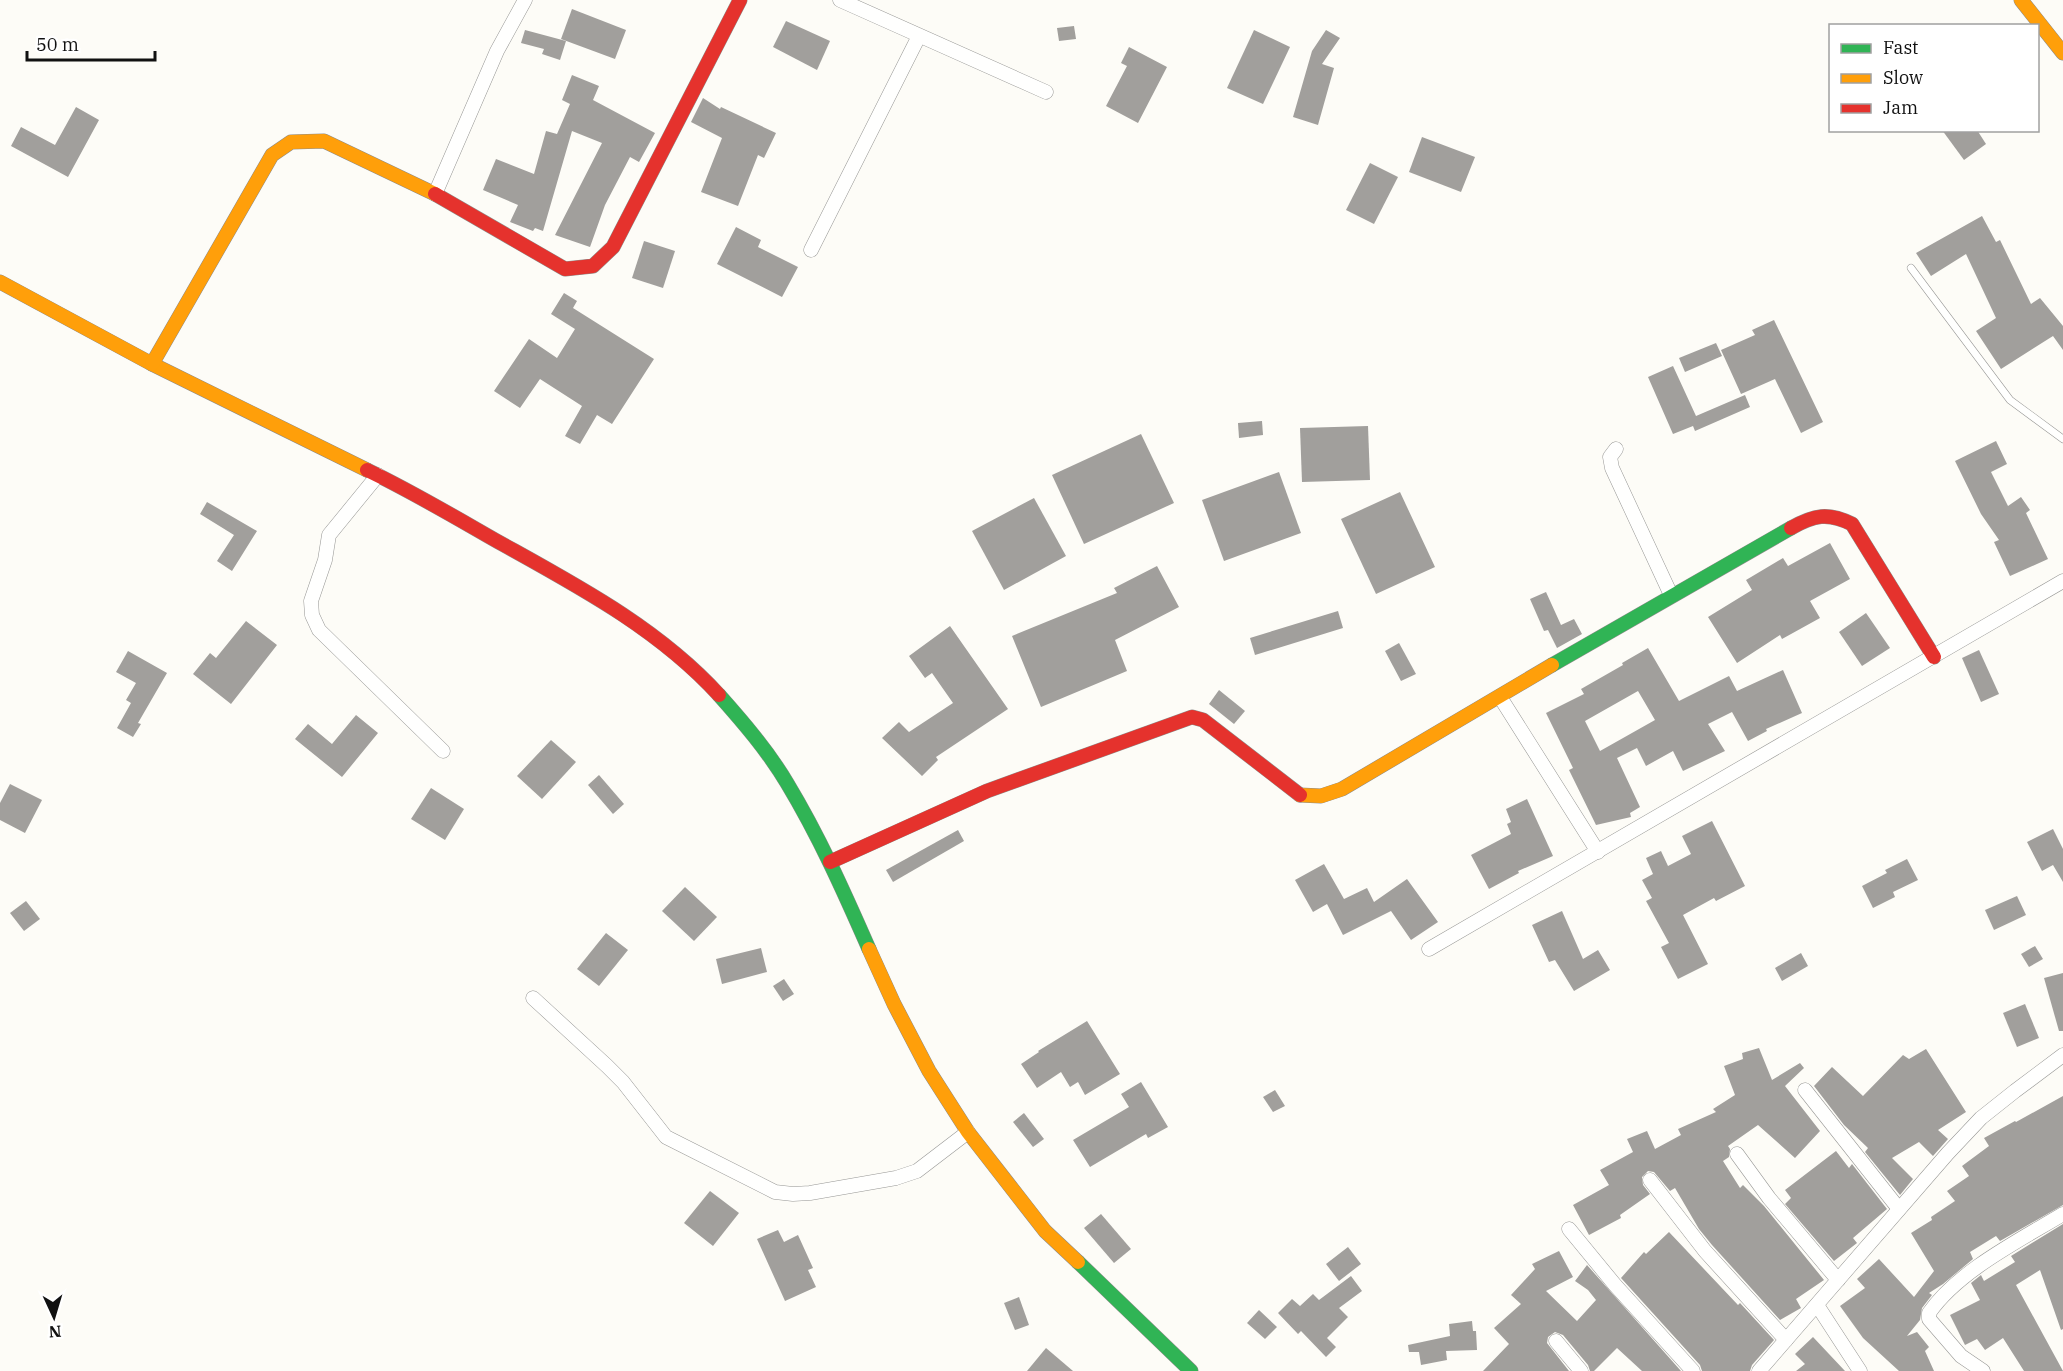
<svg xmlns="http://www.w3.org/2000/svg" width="2063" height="1371" viewBox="0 0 2063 1371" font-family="'IBM Plex Serif',serif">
<rect width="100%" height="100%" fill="#fdfcf7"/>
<g fill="#a19f9c" fill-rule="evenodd">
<path d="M572,9L626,30L615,59L561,39Z"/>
<path d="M786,21L830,41L817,70L773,47Z"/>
<path d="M1074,26L1076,39L1059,41L1057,28Z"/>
<path d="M525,30L566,41L560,60L542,54L544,49L521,43Z"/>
<path d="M1254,30L1290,47L1263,104L1227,88Z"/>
<path d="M1326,30L1340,38L1322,64L1334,68L1318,125L1293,117L1312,51Z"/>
<path d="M1129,47L1167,67L1138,123L1106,106L1127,66L1121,63Z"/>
<path d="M572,75L599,86L593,100L655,133L639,162L630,157L605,205L590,247L555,235L602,143L572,131L543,231L535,228L533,231L510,222L518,205L483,190L496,159L534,174L546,131L557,134L570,104L562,100Z"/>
<path d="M703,98L720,109L721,107L776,133L764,158L758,155L738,206L701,192L722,138L691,122Z"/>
<path d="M76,107L99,120L68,177L11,146L21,127L55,145Z"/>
<path d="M1942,130H1977L1986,144L1964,160Z"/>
<path d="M1422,137L1475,157L1461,192L1409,172Z"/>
<path d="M1370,163L1398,177L1374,224L1346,210Z"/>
<path d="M1982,216L1996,242L2000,240L2031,304L2040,298L2063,326V350L2053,336L2001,369L1976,331L1996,318L1966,254L1931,276L1916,253Z"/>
<path d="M736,227L761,240L758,247L798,267L782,297L717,264Z"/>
<path d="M644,241L675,251L663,288L632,278Z"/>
<path d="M564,293L577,301L573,308L654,359L612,424L597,415L580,444L565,436L582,406L540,379L520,408L494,391L529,339L557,358L575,329L551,314Z"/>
<path d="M1774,320L1823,422L1801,433L1775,379L1741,394L1721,350L1755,335L1752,330Z"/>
<path d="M1716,343L1722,356L1685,372L1679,358Z"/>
<path d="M1673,366L1696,416L1745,395L1750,407L1695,431L1693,426L1673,434L1648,377Z"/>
<path d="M1262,421L1263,435L1239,438L1238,423Z"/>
<path d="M1368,426L1370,480L1302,482L1300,428Z"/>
<path d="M1141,434L1174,503L1084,544L1052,475Z"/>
<path d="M1996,441L2007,464L1991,472L2008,506L2021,497L2030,510L2026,513L2048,559L2010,576L1994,542L1999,540L1981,514L1955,461Z"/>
<path d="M1279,472L1301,533L1224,561L1202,500Z"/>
<path d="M1400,492L1435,567L1376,594L1341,519Z"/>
<path d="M1034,498L1066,556L1004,590L972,531Z"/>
<path d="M207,502L257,531L232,571L217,561L234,535L200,514Z"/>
<path d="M1830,543L1850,579L1810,601L1820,618L1782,639L1780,635L1737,663L1708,617L1752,590L1746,580L1783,558L1788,566Z"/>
<path d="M1157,566L1179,607L1115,640L1127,671L1041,707L1012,636L1117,593L1114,588Z"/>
<path d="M1546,592L1561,625L1574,619L1582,634L1557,648L1548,630L1544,631L1530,599Z"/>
<path d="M1338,611L1343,628L1255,655L1250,638Z"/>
<path d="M1866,613L1890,648L1862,666L1839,632Z"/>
<path d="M246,621L277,645L231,704L193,674L210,653L216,658Z"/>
<path d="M950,626L1008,709L936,757L938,760L922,776L882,738L899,722L909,732L953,703L932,673L925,678L909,656Z"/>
<path d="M1399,643L1416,674L1401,681L1385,651Z"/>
<path d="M1648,648L1679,701L1729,676L1737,691L1783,670L1802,713L1766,729L1767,731L1748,741L1732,712L1708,724L1725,751L1683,771L1673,751L1646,766L1637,748L1617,758L1640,807L1630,813L1631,817L1596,825L1569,770L1573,768L1546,713L1584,694L1581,689L1623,665L1622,663ZM1638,691L1655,720L1600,751L1585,721Z"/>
<path d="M1979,650L1999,694L1981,702L1962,658Z"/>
<path d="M128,651L167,673L138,723L141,724L133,737L117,728L131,703L126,700L136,683L116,672Z"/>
<path d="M1219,690L1245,711L1234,724L1209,704Z"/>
<path d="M356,715L378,733L342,777L295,739L308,724L332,744Z"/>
<path d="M551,740L576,762L542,799L517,776Z"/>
<path d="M599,775L624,804L613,814L588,785Z"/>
<path d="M10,784L42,800L25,833L0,820V803Z"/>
<path d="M431,788L464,809L445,840L411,819Z"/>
<path d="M1527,799L1553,856L1518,871L1519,873L1489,889L1471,855L1511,834L1507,824L1511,822L1506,809Z"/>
<path d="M1712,821L1745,886L1716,901L1714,898L1683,915L1708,964L1678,979L1661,947L1669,943L1646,901L1652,898L1642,880L1653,874L1646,858L1661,851L1668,866L1691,854L1682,836Z"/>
<path d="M2053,829L2063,849V882L2053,865L2042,871L2027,842Z"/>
<path d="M958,830L964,841L893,882L886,870Z"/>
<path d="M1907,859L1918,880L1893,892L1895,897L1873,908L1862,886L1887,873L1885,870Z"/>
<path d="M1324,864L1344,899L1367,888L1374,902L1407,879L1438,922L1411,940L1391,911L1343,935L1327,904L1313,912L1295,880Z"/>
<path d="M685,887L717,917L694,941L662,911Z"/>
<path d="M2017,896L2026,915L1994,930L1985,910Z"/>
<path d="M26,901L40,919L24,931L10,913Z"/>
<path d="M1562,911L1583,959L1598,950L1610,970L1574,991L1555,960L1549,962L1532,925Z"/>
<path d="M606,933L628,950L599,986L577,969Z"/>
<path d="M2035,946L2043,959L2029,967L2021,954Z"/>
<path d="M761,948L767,972L722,984L716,959Z"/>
<path d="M1801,953L1808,966L1782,981L1775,968Z"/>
<path d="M2063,973V1031H2059L2044,978Z"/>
<path d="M784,979L794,994L783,1001L773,986Z"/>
<path d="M2025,1004L2039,1038L2017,1047L2003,1013Z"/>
<path d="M1087,1021L1120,1074L1085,1095L1078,1082L1070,1087L1061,1072L1037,1088L1021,1064L1039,1052L1038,1051Z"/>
<path d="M1759,1048L1772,1080L1800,1063L1804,1068L1785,1086L1820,1131L1795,1158L1758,1125L1728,1146L1730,1149L1729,1157L1723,1161L1740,1188L1743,1185L1764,1206L1824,1280L1796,1299L1801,1308L1780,1320L1712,1245L1699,1229L1675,1188L1670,1191L1654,1172L1648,1171L1642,1177L1643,1185L1650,1194L1620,1215L1621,1218L1589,1235L1573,1205L1609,1185L1600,1170L1633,1152L1627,1139L1647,1131L1655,1149L1681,1135L1678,1129L1716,1112L1713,1109L1735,1095L1724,1066L1743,1059L1742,1053Z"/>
<path d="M1926,1049L1966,1112L1938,1130L1948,1139L1933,1156L1919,1142L1892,1158L1913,1179L1900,1195L1865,1152L1868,1148L1844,1125L1814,1086L1832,1067L1863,1096L1903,1055L1909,1059Z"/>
<path d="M1141,1082L1168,1127L1148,1138L1146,1134L1090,1167L1073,1140L1129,1107L1121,1094Z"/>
<path d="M1275,1090L1285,1106L1273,1112L1263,1097Z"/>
<path d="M2063,1096V1205L2000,1241L1996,1236L1970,1252L1973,1259L1943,1284L1929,1293L1932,1295L1922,1308L1920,1320L1907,1336L1917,1332L1929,1347L1925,1351L1934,1371H1899L1863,1338L1840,1306L1865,1288L1857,1279L1879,1259L1914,1297L1934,1271L1911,1233L1932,1220L1931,1217L1955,1201L1947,1191L1969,1176L1962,1166L1989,1146L1984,1138L2015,1121L2016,1122Z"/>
<path d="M1024,1113L1044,1139L1033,1147L1013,1122Z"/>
<path d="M1836,1151L1849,1168L1852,1164L1887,1209L1853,1238L1857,1243L1834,1261L1785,1204L1791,1198L1785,1190Z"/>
<path d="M710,1191L739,1213L713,1246L684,1223Z"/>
<path d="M1101,1214L1131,1249L1114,1263L1084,1228Z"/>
<path d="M2063,1224V1329L2061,1330L2040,1270L2016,1285L2063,1371H2024L2003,1338L1985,1350L1977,1339L1965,1345L1950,1315L1980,1300L1971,1283L1981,1275L1984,1281L2015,1262L2011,1256Z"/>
<path d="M778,1230L784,1242L798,1235L813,1268L808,1270L816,1287L785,1301L757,1239Z"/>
<path d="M1669,1232L1738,1305L1740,1303L1774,1340L1752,1365L1750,1371H1702L1700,1365L1621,1278L1644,1252L1646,1254Z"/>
<path d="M1348,1247L1361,1264L1339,1281L1326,1264Z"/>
<path d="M1559,1251L1573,1277L1546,1291L1577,1321L1596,1300L1588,1290L1575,1281L1587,1265L1681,1371H1642L1617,1348L1594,1371H1590L1588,1365L1563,1335L1555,1332L1548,1337L1547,1343L1569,1371H1483L1509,1344L1494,1328L1521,1304L1511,1295L1535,1269L1532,1264Z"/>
<path d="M1351,1276L1362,1291L1339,1308L1348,1317L1327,1338L1336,1347L1326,1357L1301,1331L1298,1334L1278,1313L1292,1299L1300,1306L1313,1294L1319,1300Z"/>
<path d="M1019,1297L1029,1325L1015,1330L1004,1303Z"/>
<path d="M1259,1310L1277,1327L1265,1339L1247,1323Z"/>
<path d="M1472,1321L1473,1331H1476L1477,1350L1446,1351L1447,1360L1421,1365L1419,1352H1409L1408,1345L1450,1336L1449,1324Z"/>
<path d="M1813,1337L1845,1371H1796L1805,1364L1795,1354Z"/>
<path d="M1046,1348L1073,1371H1027Z"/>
</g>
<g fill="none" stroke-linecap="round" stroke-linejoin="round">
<defs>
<path id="lane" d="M1911,268L2010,400L2063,439"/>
<g id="street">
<path d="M840,0L1046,92"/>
<path d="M435,194L497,51L525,0"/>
<path d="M811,250L919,36"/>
<path d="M1616,449L1610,457L1612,468L1671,595"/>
<path d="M378,475L329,535L325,560L311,601L312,615L319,630L443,751"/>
<path d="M1500,697L1598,852"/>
<path d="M1429,949L2063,581"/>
<path d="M533,998L607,1066L623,1082L666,1137L775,1192L793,1194L810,1193L896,1178L917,1171L968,1132"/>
<path d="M1805,1090L1899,1209"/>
<path d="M1737,1154L1769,1198L1838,1280"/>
<path d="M1650,1180L1705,1251L1786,1340"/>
<path d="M1569,1229L1615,1285L1693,1371"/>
<path d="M1817,1305L1860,1371"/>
<path d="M1556,1341L1581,1371"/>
<path d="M1759,1371L1948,1153L1981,1118L2015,1091L2063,1055"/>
<path d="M1983,1371L1961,1356L1929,1319V1313C1958,1271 2020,1240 2063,1214"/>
</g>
<g id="fast">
<path d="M1552,665L1791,528"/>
<path d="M719,695C743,722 768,751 787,783C819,836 844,892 869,949"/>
<path d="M1078,1262L1191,1371"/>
</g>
<g id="slow">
<path d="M2021,0L2063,53"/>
<path d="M0,282L152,364L367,470"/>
<path d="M152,364L272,155L291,142L324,141L435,194"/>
<path d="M1300,795L1321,796L1342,789L1552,665"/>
<path d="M869,949L894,1004L929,1071L968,1132L1045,1231L1078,1262"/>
</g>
<g id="jam">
<path d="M435,194L565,269L593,266L613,247L740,0"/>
<path d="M367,470C411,491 453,516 495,540C574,584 657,627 719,695"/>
<path d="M1791,528C1814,515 1828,512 1852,524L1934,657"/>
<path d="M830,862L987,791L1192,717L1203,720L1300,795"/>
</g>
</defs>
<use href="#lane" stroke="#979795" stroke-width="8"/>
<use href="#street" stroke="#979795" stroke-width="15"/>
<use href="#fast" stroke="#8e8d8b" stroke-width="15"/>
<use href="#slow" stroke="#8e8d8b" stroke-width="15"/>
<use href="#jam" stroke="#8e8d8b" stroke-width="15"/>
<use href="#lane" stroke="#fffffe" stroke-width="7"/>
<use href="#street" stroke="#fffffe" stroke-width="14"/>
<use href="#fast" stroke="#30b455" stroke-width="14"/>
<use href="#slow" stroke="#ff9f0a" stroke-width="14"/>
<use href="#jam" stroke="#e5322d" stroke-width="14"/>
</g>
<rect x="1829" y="24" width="210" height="108" fill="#ffffff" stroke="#a0a0a0" stroke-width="1.5"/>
<rect x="1841" y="44" width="30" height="9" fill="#30b455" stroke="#a0a0a0" stroke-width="1.5"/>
<text x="1883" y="54" font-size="18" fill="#111111">Fast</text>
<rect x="1841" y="74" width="30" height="9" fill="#ff9f0a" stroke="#a0a0a0" stroke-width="1.5"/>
<text x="1883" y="84" font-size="18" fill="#111111">Slow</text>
<rect x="1841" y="104" width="30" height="9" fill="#e5322d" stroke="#a0a0a0" stroke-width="1.5"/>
<text x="1883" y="114" font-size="18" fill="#111111">Jam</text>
<g transform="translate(54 1317) rotate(176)" stroke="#ffffff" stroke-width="4.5" paint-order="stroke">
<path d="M0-4.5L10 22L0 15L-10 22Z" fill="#111111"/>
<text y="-9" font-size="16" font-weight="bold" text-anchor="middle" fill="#111111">N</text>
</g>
<path d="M27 51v9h128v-9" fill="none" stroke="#111111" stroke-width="3"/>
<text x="36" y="51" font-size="18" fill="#111111" stroke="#ffffff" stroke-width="4.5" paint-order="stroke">50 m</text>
</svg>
